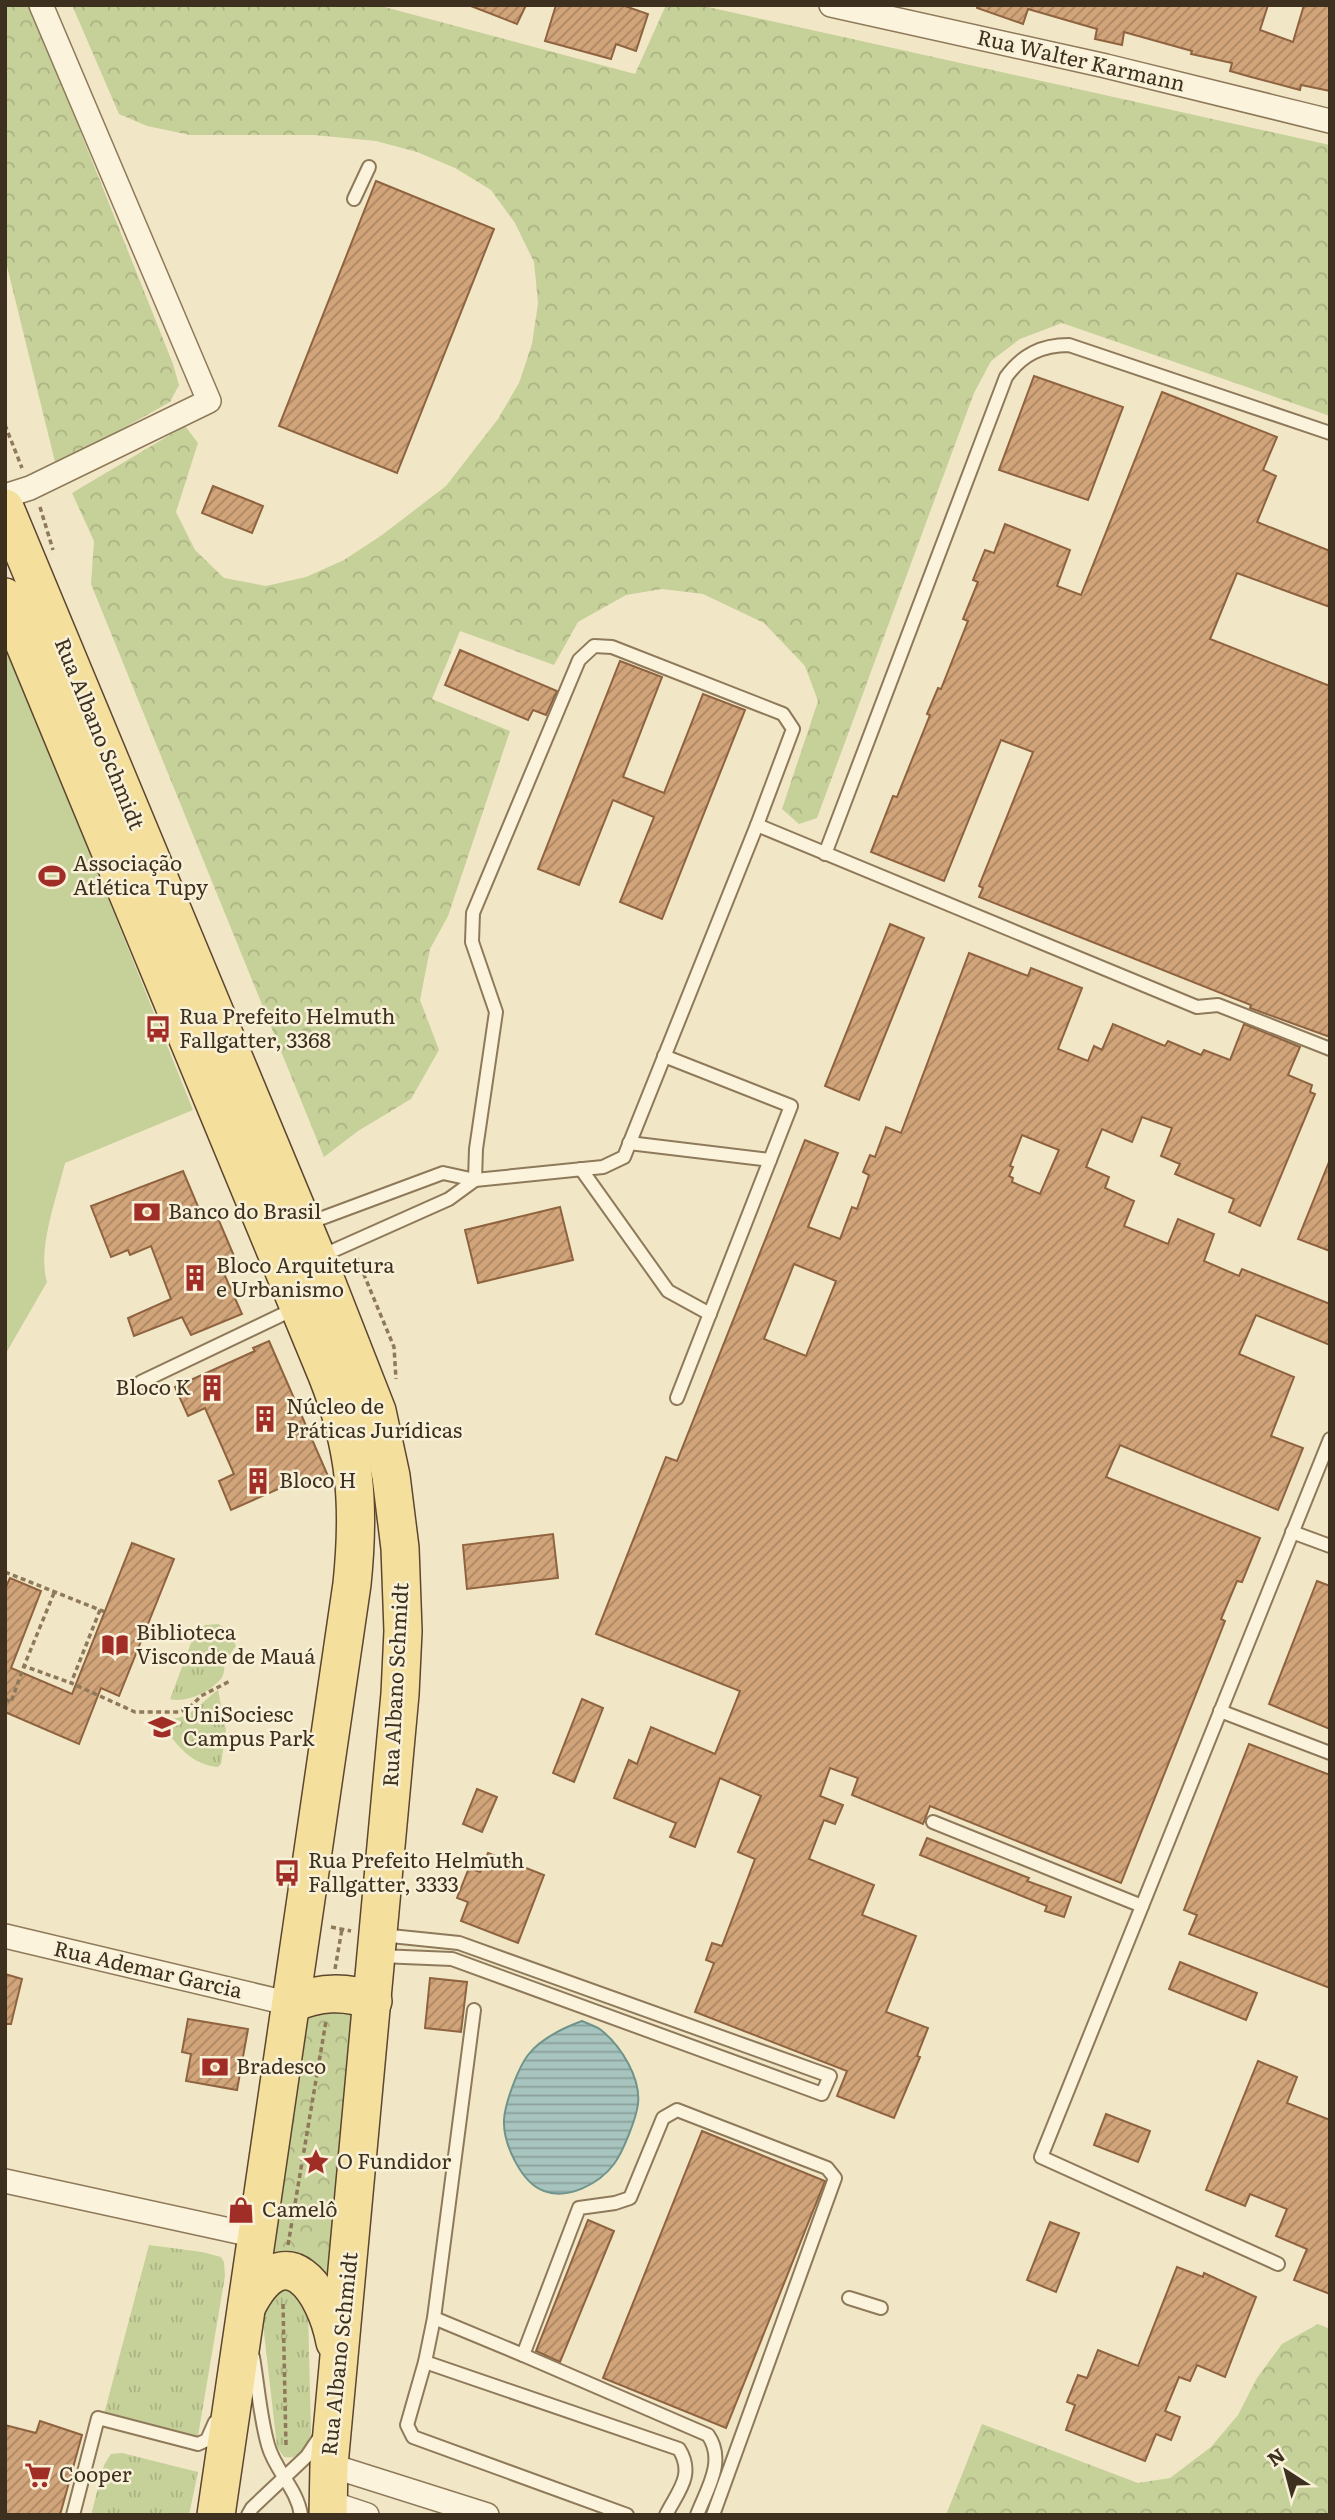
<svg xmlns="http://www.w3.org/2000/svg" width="1335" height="2520" viewBox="0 0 1335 2520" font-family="Literata,serif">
<defs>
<pattern id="grass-tufts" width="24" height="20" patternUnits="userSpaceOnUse" patternTransform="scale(1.75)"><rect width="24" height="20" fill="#c6d099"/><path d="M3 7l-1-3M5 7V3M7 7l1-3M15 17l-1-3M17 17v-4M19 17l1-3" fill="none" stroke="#abb383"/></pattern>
<pattern id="forest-crowns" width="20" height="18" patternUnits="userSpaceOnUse" patternTransform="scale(1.75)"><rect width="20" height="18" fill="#c6d099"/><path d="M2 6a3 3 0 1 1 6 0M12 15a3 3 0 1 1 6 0" fill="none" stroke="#abb383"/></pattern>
<pattern id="water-rules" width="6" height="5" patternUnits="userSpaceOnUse" patternTransform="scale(1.75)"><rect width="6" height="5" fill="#a8c4be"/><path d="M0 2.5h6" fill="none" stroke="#8aa09a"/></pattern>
<pattern id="building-hatch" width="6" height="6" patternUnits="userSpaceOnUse" patternTransform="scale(1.75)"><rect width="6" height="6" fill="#d1a47a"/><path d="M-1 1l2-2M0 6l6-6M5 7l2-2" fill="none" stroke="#ab8663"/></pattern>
</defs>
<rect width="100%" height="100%" fill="#f1e7c6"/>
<g fill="url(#grass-tufts)">
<path d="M218,1624L229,1630L236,1646C233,1650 229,1655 226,1660C223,1666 226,1674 220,1680C208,1693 186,1703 170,1699L194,1635L205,1625Z"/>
<path d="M218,1690L226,1730L221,1764L218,1767C193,1765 176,1746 164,1726L167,1719C190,1720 201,1702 218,1690Z"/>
<path d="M149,2245L202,2252L221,2257L224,2262L225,2276L198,2436L104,2414Z"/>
<path d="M282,2289C297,2292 301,2299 308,2312L311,2433C306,2447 301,2460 284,2457L277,2447L262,2315L269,2294Z"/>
<path d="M122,2453L198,2472L189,2515H91L104,2465L111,2454Z"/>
</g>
<g fill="url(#forest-crowns)">
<path d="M5,5H30L173,364L179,385L170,402L56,466L5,258Z"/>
<path d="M72,5H377L635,74L666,5H699L1330,145V416L1062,323L1020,339L991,361L974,393L817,818L799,824L782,809L818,701L805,666L764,623L703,594L662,589L626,595L578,622L554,665L460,631L432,699L510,731L448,916L430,949L420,1000L439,1050L411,1099L358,1131L324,1157L91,584L94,541L72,493L185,426L198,443L176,512L195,550L224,578L266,586L306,577L344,560L382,535L446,486L498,419L519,383L532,344L538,303L534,262L515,223L491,190L455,168L417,152L376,141L314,135H190L147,126L119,114Z"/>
<path d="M323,2006L357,2014L334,2296L265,2269L306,2023L310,2016Z"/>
<path d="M1318,2324L1330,2329V2515H946L982,2424L1138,2483L1170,2478L1211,2447L1238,2415L1257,2378L1282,2344Z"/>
</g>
<path fill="#c6d099" d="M5,642L193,1110L65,1163C57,1197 37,1249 47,1282L5,1355Z"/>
<path fill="url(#water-rules)" stroke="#6e948c" stroke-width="2" d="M582,2021C588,2024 596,2026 601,2030C621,2046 641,2078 638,2104C636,2119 623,2152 614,2164C599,2184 568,2200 544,2191C521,2183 503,2143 504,2120C505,2103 518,2068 528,2055C541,2038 563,2028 582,2021Z"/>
<g fill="url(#building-hatch)" stroke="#8f633f" stroke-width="2" fill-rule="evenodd">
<path d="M526,5L517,24L471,6V5Z"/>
<path d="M556,5H622L648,14L636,51L616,44L611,59L545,41Z"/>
<path d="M978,5H1268L1260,30L1293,42L1304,5H1330V91L1301,85L1300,90L1251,77L1230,71L1232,63L1191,54L1192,51L1124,32L1122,45L1095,39L1097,29L1028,9L1023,24L977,8Z"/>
<path d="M376,181L494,229L397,473L279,426Z"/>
<path d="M1034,376L1123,407L1088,500L999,470Z"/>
<path d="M1162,392L1277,437L1263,470L1276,476L1257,522L1330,551V607L1237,573L1210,639L1330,686V1037L1250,1008L1251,1005L979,897L983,888L979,886L1033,752L1001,740L944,881L871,852L893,796L897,797L930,715L927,714L938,688L941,689L968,621L963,619L978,582L973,580L985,550L994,553L1005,524L1070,550L1057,586L1081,595Z"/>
<path d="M213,486L263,506L252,533L202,513Z"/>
<path d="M460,650L557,691L546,715L533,710L528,720L445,685Z"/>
<path d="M620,661L662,677L623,777L664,793L703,694L745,710L662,919L620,902L654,817L613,800L579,885L538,869Z"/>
<path d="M890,924L924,938L859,1100L825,1086Z"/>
<path d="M969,953L1028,976L1031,968L1082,988L1058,1049L1088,1061L1094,1046L1102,1050L1113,1024L1165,1046L1168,1041L1201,1055L1204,1050L1230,1060L1244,1024L1300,1047L1288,1075L1312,1085L1310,1092L1315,1094L1260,1226L1229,1212L1234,1199L1175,1174L1180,1164L1161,1156L1172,1128L1142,1117L1132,1142L1102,1129L1086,1167L1109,1177L1105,1188L1134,1201L1124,1226L1168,1244L1178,1219L1214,1234L1204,1261L1239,1276L1242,1269L1330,1304V1345L1256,1315L1239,1354L1294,1377L1271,1436L1303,1448L1278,1510L1120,1445L1106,1477L1260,1538L1242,1582L1237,1581L1221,1619L1225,1621L1121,1883L930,1806L923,1824L852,1795L858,1778L830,1768L820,1796L843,1805L835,1824L824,1820L809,1859L874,1885L862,1915L916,1936L886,2012L928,2028L917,2056L920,2057L894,2118L837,2096L847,2071L695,2012L714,1963L706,1960L712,1943L722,1946L755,1859L738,1852L761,1796L720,1778L695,1847L670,1837L676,1823L614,1798L629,1760L637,1764L651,1727L715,1754L740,1691L596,1634L666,1457L677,1461L805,1140L838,1153L808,1227L840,1239L852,1207L857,1209L869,1175L863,1172L870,1155L875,1157L886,1127L901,1133ZM1022,1135L1059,1150L1040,1194L1012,1182L1013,1178L1009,1176L1013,1167L1010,1166ZM794,1264L836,1281L806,1356L764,1339Z"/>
<path d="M1329,1162H1330V1251L1298,1239Z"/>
<path d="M183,1171L204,1221L217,1216L237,1263L222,1269L242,1314L191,1335L182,1317L134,1336L128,1318L171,1299L151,1246L130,1255L128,1250L111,1257L91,1206Z"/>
<path d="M560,1207L573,1260L478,1283L465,1230Z"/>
<path d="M269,1341L328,1476L306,1486L303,1478L231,1510L219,1481L234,1474L205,1408L188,1416L175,1387L255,1351L253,1348Z"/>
<path d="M553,1534L558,1578L467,1589L463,1545Z"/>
<path d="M132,1543L174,1559L119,1696L101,1688L79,1744L5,1712V1589L10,1578L41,1591L11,1668L72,1694Z"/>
<path d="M1317,1581L1330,1586V1729L1269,1704Z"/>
<path d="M582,1699L603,1708L574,1782L553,1773Z"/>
<path d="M1249,1744L1330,1775V1988L1189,1934L1197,1915L1184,1910Z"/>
<path d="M477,1789L497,1797L482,1832L463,1824Z"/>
<path d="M927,1838L1029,1878L1027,1881L1071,1897L1064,1917L1045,1911L1047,1906L920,1855Z"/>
<path d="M488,1853L544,1875L518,1943L461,1921L468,1902L457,1898L469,1868L480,1872Z"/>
<path d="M1180,1962L1257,1993L1246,2020L1169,1989Z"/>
<path d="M5,1974L22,1979L11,2024H5Z"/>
<path d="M430,1978L467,1982L461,2032L425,2028Z"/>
<path d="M188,2019L248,2029L237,2090L186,2081L191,2054L182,2052Z"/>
<path d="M1258,2061L1297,2077L1287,2103L1330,2120V2294L1294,2280L1307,2249L1276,2236L1287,2209L1250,2194L1245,2206L1206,2190Z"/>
<path d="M1106,2114L1150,2131L1138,2162L1094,2145Z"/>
<path d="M702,2131L825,2181L726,2428L603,2378Z"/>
<path d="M588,2220L614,2231L560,2362L536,2351Z"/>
<path d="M1050,2222L1079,2233L1056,2292L1027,2280Z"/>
<path d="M1177,2267L1203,2277L1204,2273L1256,2297L1225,2377L1197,2365L1190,2381L1179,2377L1165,2411L1180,2417L1171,2440L1156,2434L1145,2461L1066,2430L1075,2405L1067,2402L1078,2375L1087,2378L1098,2350L1138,2366Z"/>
<path d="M40,2421L82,2435L60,2515H5V2425L36,2433Z"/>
</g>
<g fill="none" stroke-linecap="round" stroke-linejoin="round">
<defs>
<g id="service">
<path d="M354,199L369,167"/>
<path d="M757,825L1197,1007L1218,1005L1330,1049"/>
<path d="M825,854L1006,377C1022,355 1041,345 1069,345L1330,433"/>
<path d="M664,1056L791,1106L677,1398"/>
<path d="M629,1143L770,1160"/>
<path d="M581,1169L668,1291L710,1314"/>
<path d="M306,1224L443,1173L475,1180L603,1167L624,1157L757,825L793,729L783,714L612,647L594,646L579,660L473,913L472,942L496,1012L476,1149L475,1180"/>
<path d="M319,1257L449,1199L475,1180"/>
<path d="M141,1382L296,1308"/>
<path d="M1292,1532L1330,1546"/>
<path d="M1220,1711L1330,1753"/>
<path d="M933,1822L1142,1906"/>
<path d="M380,1956L452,1959L822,2094L830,2076L459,1943L381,1935"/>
<path d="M474,2010L434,2318L425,2362L407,2425L413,2437L627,2515"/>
<path d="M1278,2264L1041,2157L1330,1439"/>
<path d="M849,2298L881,2308"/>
<path d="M434,2318L523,2355L579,2208L615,2203L630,2198L663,2118L677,2110L827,2168L835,2178L713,2515"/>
<path d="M523,2355L708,2435C726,2461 707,2489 697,2515"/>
<path d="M253,2357C258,2386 260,2417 268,2445C275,2471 297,2488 301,2515"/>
<path d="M425,2362L679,2449C695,2475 678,2491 666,2515"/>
<path d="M73,2515L98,2418L198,2444L207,2440L215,2422"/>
<path d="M248,2515L252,2508L307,2456L321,2435"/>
</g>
<g id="minor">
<path d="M831,5L1106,66L1330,121"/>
<path d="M5,496L30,488L209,401L41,5"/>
<path d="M5,1936L291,2004"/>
<path d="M5,2181L257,2236"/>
<path d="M329,2465L487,2515"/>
<path d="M328,2502L367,2515"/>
</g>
<g id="primary">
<path d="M5,508L317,1258L377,1411L391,1476L400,1548L403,1631L400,1694L329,2465L328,2515"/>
<path d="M5,597L327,1375C356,1448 360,1506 352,1584L216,2515"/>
<path d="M291,2004C318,1992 344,1990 373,2001"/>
<path d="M247,2306C285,2232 325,2289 335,2342"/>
</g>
</defs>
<use href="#service" stroke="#8e795a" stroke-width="16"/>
<use href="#minor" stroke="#8e795a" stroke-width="26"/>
<use href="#primary" stroke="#5c462f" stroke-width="40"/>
<g stroke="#8e795a" stroke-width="3.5" stroke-dasharray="5 3.5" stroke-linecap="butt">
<path d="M5,425L22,468"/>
<path d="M40,507L53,550"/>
<path d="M357,1258L394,1347L396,1379"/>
<path d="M5,1572L105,1612"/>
<path d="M54,1593L24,1666L71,1683"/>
<path d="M100,1610L71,1683L135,1712H179L189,1708L201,1696L230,1681"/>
<path d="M5,1699L11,1702L24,1666"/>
<path d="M331,1927L351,1931"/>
<path d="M335,1969L342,1929"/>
<path d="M288,2245L326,2021"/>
<path d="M283,2304L286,2447"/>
</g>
<use href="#service" stroke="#fbf3db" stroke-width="12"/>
<use href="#minor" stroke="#fbf3db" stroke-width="23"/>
<use href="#primary" stroke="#f5df9d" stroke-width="37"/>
</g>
<defs>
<symbol id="stadium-bare" viewBox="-9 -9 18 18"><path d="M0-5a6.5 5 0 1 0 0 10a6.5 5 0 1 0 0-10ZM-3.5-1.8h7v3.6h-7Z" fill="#a12d27" stroke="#f8f0d7" stroke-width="2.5" paint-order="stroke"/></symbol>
<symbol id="bus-bare" viewBox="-9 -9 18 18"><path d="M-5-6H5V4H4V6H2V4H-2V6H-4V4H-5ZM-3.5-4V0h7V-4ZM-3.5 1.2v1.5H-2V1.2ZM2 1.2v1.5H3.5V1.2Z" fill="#a12d27" stroke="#f8f0d7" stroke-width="2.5" paint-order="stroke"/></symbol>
<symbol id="bank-bare" viewBox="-9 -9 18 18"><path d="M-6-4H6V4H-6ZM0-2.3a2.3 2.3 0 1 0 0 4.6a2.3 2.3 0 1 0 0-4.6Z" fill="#a12d27" stroke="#f8f0d7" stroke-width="2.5" paint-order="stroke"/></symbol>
<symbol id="building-bare" viewBox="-9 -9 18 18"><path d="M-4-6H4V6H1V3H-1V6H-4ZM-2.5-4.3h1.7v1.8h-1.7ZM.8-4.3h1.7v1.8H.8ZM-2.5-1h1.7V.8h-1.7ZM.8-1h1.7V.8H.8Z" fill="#a12d27" stroke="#f8f0d7" stroke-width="2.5" paint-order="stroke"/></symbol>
<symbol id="library-bare" viewBox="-9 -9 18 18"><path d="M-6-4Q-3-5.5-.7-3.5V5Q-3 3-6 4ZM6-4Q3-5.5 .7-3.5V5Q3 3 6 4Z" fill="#a12d27" stroke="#f8f0d7" stroke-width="2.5" paint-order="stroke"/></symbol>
<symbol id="university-bare" viewBox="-9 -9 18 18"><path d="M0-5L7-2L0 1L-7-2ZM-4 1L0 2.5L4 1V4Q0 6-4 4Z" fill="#a12d27" stroke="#f8f0d7" stroke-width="2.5" paint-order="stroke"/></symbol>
<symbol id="sight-bare" viewBox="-9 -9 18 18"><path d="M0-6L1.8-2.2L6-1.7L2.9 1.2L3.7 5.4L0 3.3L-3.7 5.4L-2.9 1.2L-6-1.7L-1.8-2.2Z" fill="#a12d27" stroke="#f8f0d7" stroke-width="2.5" paint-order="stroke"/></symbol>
<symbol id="shop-bare" viewBox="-9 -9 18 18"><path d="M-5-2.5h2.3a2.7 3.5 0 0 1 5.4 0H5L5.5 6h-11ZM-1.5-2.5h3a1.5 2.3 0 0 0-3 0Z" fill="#a12d27" stroke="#f8f0d7" stroke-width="2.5" paint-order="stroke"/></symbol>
<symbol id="supermarket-bare" viewBox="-9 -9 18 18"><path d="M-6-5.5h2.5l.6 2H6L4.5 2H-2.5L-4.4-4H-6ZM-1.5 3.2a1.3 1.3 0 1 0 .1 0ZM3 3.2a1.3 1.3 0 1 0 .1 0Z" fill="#a12d27" stroke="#f8f0d7" stroke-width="2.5" paint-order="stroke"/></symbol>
</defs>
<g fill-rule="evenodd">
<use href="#stadium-bare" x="33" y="857" width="38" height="38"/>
<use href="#bus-bare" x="139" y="1010" width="38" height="38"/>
<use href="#bank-bare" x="128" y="1193" width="38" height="38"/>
<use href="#building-bare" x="176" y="1259" width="38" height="38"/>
<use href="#building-bare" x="193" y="1369" width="38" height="38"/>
<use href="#building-bare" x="246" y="1400" width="38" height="38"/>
<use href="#building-bare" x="239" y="1462" width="38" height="38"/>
<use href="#library-bare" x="96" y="1626" width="38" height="38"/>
<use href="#university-bare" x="143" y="1708" width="38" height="38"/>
<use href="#bus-bare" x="268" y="1854" width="38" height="38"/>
<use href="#bank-bare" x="196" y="2048" width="38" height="38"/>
<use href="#sight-bare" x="297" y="2143" width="38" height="38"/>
<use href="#shop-bare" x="222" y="2191" width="38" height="38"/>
<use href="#supermarket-bare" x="19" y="2456" width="38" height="38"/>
</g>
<g text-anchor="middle" stroke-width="5" stroke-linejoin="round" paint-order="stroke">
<g font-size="21" fill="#3d301f" stroke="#f8f0d7">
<text transform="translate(1081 61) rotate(13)" y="7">Rua Walter Karmann</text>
<text transform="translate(99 734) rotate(68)" y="7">Rua Albano Schmidt</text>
<text transform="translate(396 1685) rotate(-87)" y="7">Rua Albano Schmidt</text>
<text transform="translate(148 1970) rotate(13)" y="7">Rua Ademar Garcia</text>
<text transform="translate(340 2354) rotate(-84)" y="7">Rua Albano Schmidt</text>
</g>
<g font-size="21" fill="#3d301f" stroke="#f8f0d7" text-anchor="start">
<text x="73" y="871">Associação<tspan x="73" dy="24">Atlética Tupy</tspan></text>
<text x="179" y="1024">Rua Prefeito Helmuth<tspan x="179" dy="24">Fallgatter, 3368</tspan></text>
<text x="168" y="1219">Banco do Brasil</text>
<text x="216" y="1273">Bloco Arquitetura<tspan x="216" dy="24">e Urbanismo</tspan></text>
<text x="191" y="1395" text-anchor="end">Bloco K</text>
<text x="286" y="1414">Núcleo de<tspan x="286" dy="24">Práticas Jurídicas</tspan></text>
<text x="279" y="1488">Bloco H</text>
<text x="136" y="1640">Biblioteca<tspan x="136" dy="24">Visconde de Mauá</tspan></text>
<text x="183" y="1722">UniSociesc<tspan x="183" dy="24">Campus Park</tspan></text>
<text x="308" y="1868">Rua Prefeito Helmuth<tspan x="308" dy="24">Fallgatter, 3333</tspan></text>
<text x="236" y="2074">Bradesco</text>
<text x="337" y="2169">O Fundidor</text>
<text x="262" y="2217">Camelô</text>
<text x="59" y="2482">Cooper</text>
</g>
</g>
<rect width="1335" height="2520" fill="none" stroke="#3d301f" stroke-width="14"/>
<g transform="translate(1286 2471) rotate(324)" stroke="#f8f0d7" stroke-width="5" paint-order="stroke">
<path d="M0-5L12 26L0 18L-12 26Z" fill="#3d301f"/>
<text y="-10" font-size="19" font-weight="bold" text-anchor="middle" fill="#3d301f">N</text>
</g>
</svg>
